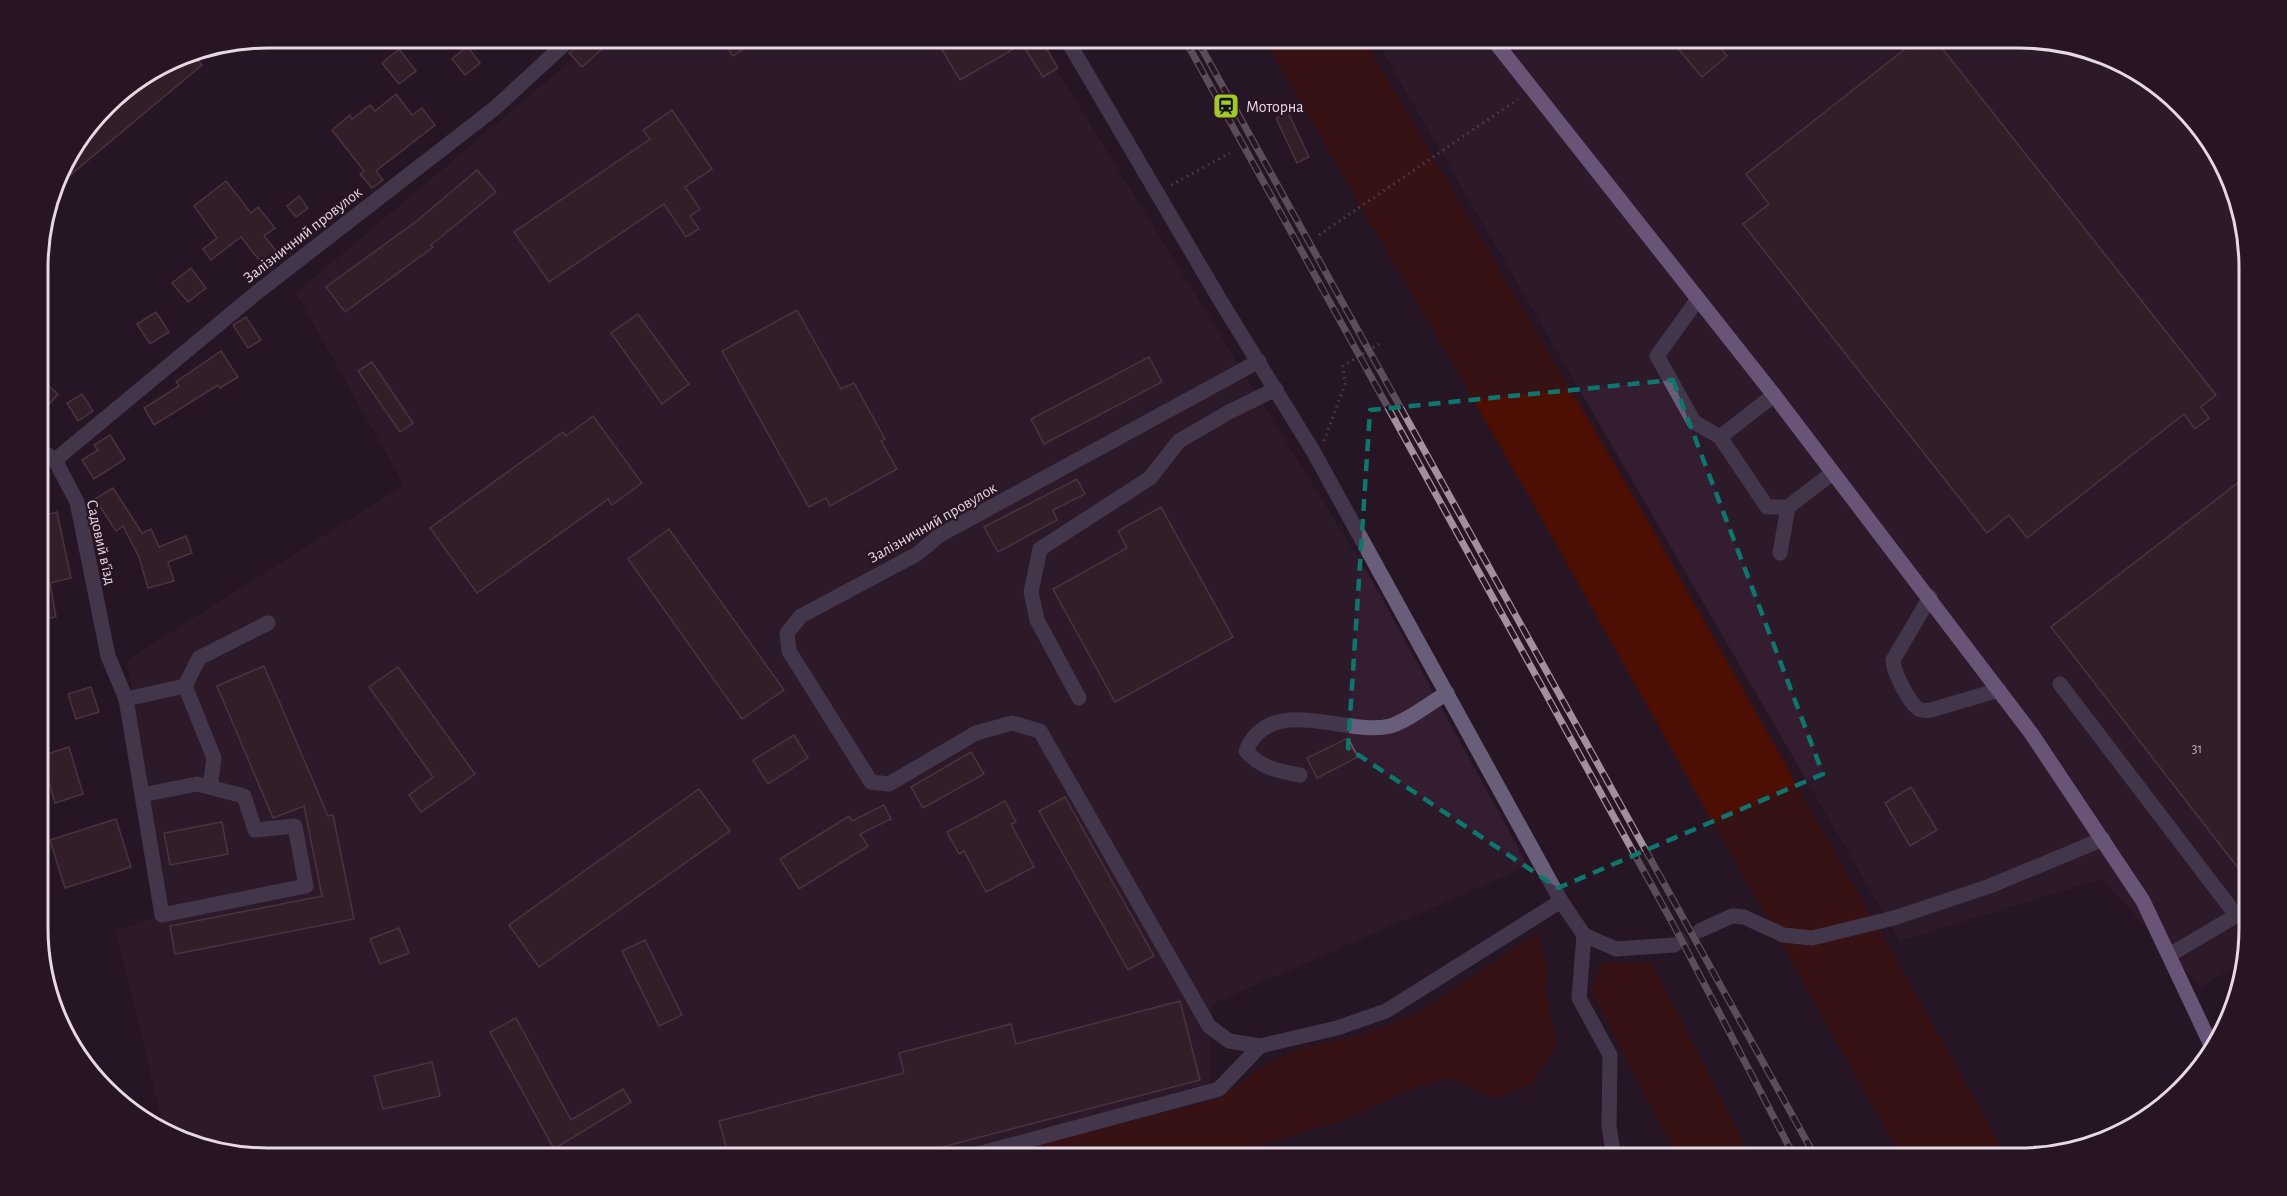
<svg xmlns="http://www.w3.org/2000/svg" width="2287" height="1196" viewBox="0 0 2287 1196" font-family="'Alegreya Sans',sans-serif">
<rect width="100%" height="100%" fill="#271524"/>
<g fill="#341d30">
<path d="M598,38H1037L1374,584L1528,866L1212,1004L1210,1082L966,1158H268L165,1134L116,931L162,915L127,660L404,485L296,293Z"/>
<path d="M1375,38H2019L2121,61L2171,95L2210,140L2248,238L2249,928L2241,963L2201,987L2102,879L1900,941Z"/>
</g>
<g fill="#4d0e03">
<path d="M1263,38H1363L1638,504L2008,1158H1902L1530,498Z"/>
<path d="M1537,933L1548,971L1545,989L1557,1045L1530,1085L1495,1099L1450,1078L1405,1091L1350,1118L1220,1158H984L1218,1099L1260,1068L1301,1048L1360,1036L1416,1014Z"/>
<path d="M1651,962L1752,1158H1678L1591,991L1602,963Z"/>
</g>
<g fill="#41282e" stroke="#73575e" stroke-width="1.5">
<path d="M586,38H614L582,67L569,53Z"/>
<path d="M720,38H760L733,56Z"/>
<path d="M935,38H1040L1058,68L1043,77L1022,44L960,80Z"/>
<path d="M1669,38H1712L1727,56L1702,77Z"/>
<path d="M1919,38L1925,46L1934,38L2216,395L2201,407L2209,418L2195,429L2184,414L2027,538L2009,515L1987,533L1743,224L1769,204L1746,174Z"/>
<path d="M467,46L480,63L465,75L452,59Z"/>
<path d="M399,49L416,71L399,84L382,63Z"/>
<path d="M191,53L202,65L56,187L61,166L116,95L180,55Z"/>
<path d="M396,94L412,115L422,108L435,125L376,171L383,180L372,188L360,174L364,171L332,130L350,115L352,119L370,105L375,111Z"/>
<path d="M672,110L712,169L685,187L700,209L690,216L699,229L686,237L664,204L549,282L514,232L650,139L643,130Z"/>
<path d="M1288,112L1309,157L1297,163L1276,118Z"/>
<path d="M477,170L496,192L431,245L433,247L345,312L326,287L418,220Z"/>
<path d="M226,181L251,213L258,207L275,228L264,236L281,257L266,269L241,237L211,260L203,249L217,238L194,206Z"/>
<path d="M299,196L308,208L296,217L287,206Z"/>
<path d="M191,268L206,288L188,302L172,283Z"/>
<path d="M797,310L841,389L854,383L885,439L881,441L897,469L830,506L826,498L809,507L722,351Z"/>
<path d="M156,312L169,332L150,344L137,324Z"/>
<path d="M638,314L689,384L662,404L611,333Z"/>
<path d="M246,317L261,340L248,348L233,325Z"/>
<path d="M221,351L238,377L220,388L218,385L154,425L144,408L179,386L176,382Z"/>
<path d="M1149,357L1162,382L1044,444L1031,419Z"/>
<path d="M372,362L413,423L400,432L358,371Z"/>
<path d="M38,377L58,394L38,417Z"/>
<path d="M82,394L93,411L78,421L67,403Z"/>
<path d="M593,416L642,483L612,505L608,499L477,593L430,528L563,432L566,436Z"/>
<path d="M110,435L125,459L94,479L82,460L98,450L94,445Z"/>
<path d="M2248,475L2249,882L2051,627Z"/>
<path d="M1077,479L1085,494L1053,510L1057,520L998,552L984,527Z"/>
<path d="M113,488L142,533L151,529L159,547L186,536L192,553L168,562L174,581L148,588L139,557L123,526L116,531L95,499Z"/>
<path d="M1161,507L1233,637L1115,702L1053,589L1127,548L1118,531Z"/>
<path d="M57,512L71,578L50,583L56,617L39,620V517Z"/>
<path d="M669,529L784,690L742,719L628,559Z"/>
<path d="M264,666L328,816L333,815L354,919L175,954L170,926L322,896L304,806L273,818L217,686Z"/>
<path d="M398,667L475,774L421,812L409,795L433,777L369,687Z"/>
<path d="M91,687L99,712L76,719L68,694Z"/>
<path d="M794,735L808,758L768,784L753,760Z"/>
<path d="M1348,738L1358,757L1317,778L1307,758Z"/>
<path d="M69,747L83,794L55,803L41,756Z"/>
<path d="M971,752L984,774L923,808L911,787Z"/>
<path d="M1911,787L1937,830L1910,846L1885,803Z"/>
<path d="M699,789L730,831L539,967L509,925Z"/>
<path d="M1065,797L1154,956L1128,970L1039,811Z"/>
<path d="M1005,801L1016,822L1011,824L1034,867L986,892L964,851L959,854L947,832Z"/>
<path d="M884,805L891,819L860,834L868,846L799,889L780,859L849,816L852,821Z"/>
<path d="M116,819L131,867L65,888L50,840Z"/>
<path d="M222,822L228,854L170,865L164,833Z"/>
<path d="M399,928L409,953L380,964L370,939Z"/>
<path d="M645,940L682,1015L659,1026L622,951Z"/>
<path d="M1180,1001L1200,1080L900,1158H729L719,1121L904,1073L899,1053L1011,1024L1016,1044Z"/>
<path d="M516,1018L571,1120L623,1089L631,1102L554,1149L490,1032Z"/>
<path d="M432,1062L440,1096L383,1109L374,1076Z"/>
</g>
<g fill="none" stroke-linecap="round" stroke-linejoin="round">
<path stroke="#443241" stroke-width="15" stroke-dasharray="15 8" stroke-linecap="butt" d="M1674,945L1701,930"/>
<g stroke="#7d6d7a" stroke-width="3" stroke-dasharray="1.5 4.5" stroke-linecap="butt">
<path d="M1171,185L1230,153"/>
<path d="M1319,235L1518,99"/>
<path d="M1324,441L1345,384L1343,366L1379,344"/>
</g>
<g stroke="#695e79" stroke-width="15">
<path d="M1066,38L1220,300L1313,451L1561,901L1584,935L1616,949L1674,945"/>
<path d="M1698,299L1657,356L1694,422L1720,437L1774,395"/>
<path d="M1259,361L940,535L917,554L801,616L787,633L789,651L871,782L889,784L976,733L1012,723L1040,731L1209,1026L1229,1041L1260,1046"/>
<path d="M1720,437L1767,507H1788L1831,474"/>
<path d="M38,448L55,460L77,502L108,656L126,699L162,915L306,886L295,826L255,830L244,796L197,784L142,795"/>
<path d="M55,460L255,294L495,108L571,38"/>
<path d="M1780,553L1788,507"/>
<path d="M1930,597L1893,660C1893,671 1910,706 1921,710C1924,711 1928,710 1931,710L1999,690"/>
<path d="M2060,684L2236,915"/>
<path d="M1079,698L1037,620L1031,592L1040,549L1150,478L1179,441L1229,412L1276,389"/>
<path d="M126,699L185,686"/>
<path d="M1300,775C1278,771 1261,768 1246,751C1270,692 1347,737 1390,726C1406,722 1432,702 1447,693"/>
<path d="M210,787L214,758L185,686L199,658L268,623"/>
<path d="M1701,930L1732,916L1744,917L1783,935L1812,938L1894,918L1990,886L2103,839"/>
<path d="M1584,935L1579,998L1610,1055L1609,1126L1614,1158"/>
<path d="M2171,954L2249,908"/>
<path d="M963,1158L1219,1089L1260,1046L1337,1028L1386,1011L1561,901"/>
</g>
<path stroke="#b8a1da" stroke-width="15" d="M1492,38L1774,395L2031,733L2143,901L2213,1049"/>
<defs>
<g id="rail">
<path d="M1184,38L1673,924L1795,1158"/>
<path d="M1196,38L1816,1158"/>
</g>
</defs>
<use href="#rail" stroke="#a0919d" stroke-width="7"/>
<use href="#rail" stroke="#271524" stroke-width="4.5" stroke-dasharray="14" stroke-linecap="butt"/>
</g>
<path d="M0 0H2287V1196H0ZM1673,380L1823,774L1558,888L1348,748L1370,410Z" fill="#271524" fill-opacity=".55" fill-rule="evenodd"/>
<path fill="none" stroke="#0f766e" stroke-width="4.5" stroke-dasharray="12 8" stroke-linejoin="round" d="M1673,380L1823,774L1558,888L1348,748L1370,410Z"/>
<defs>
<symbol id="station-square" viewBox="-11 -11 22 22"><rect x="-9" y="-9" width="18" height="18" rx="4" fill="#a2c928" stroke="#271524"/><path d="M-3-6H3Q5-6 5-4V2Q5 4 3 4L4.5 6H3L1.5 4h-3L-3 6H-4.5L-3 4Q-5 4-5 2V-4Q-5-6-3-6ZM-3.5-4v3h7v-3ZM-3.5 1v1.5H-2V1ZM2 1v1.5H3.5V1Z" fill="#111"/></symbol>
</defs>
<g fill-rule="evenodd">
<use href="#station-square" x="1211" y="91" width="30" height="30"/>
</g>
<g text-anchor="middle" stroke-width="4.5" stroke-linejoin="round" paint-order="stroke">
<g font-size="14" fill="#bdadb6">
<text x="2197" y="753">31</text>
</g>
<g font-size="16" fill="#e6d9e3" stroke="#271524" text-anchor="start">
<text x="1246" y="112">Моторна</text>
</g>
<g font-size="16" fill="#e6d9e3" stroke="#271524">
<text transform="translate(302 234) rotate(-38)" y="6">Залізничний провулок</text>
<text transform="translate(932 522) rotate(-30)" y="6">Залізничний провулок</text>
<text transform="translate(102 542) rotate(77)" y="6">Садовий в’їзд</text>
</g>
</g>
<path d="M0 0H2287V1196H0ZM268 48H2019A220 220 0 0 1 2239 268V928A220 220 0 0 1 2019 1148H268A220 220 0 0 1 48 928V268A220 220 0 0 1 268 48Z" fill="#271524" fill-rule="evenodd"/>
<path fill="none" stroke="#e6d9e3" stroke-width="3" d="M268 48H2019A220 220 0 0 1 2239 268V928A220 220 0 0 1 2019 1148H268A220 220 0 0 1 48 928V268A220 220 0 0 1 268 48Z"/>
</svg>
